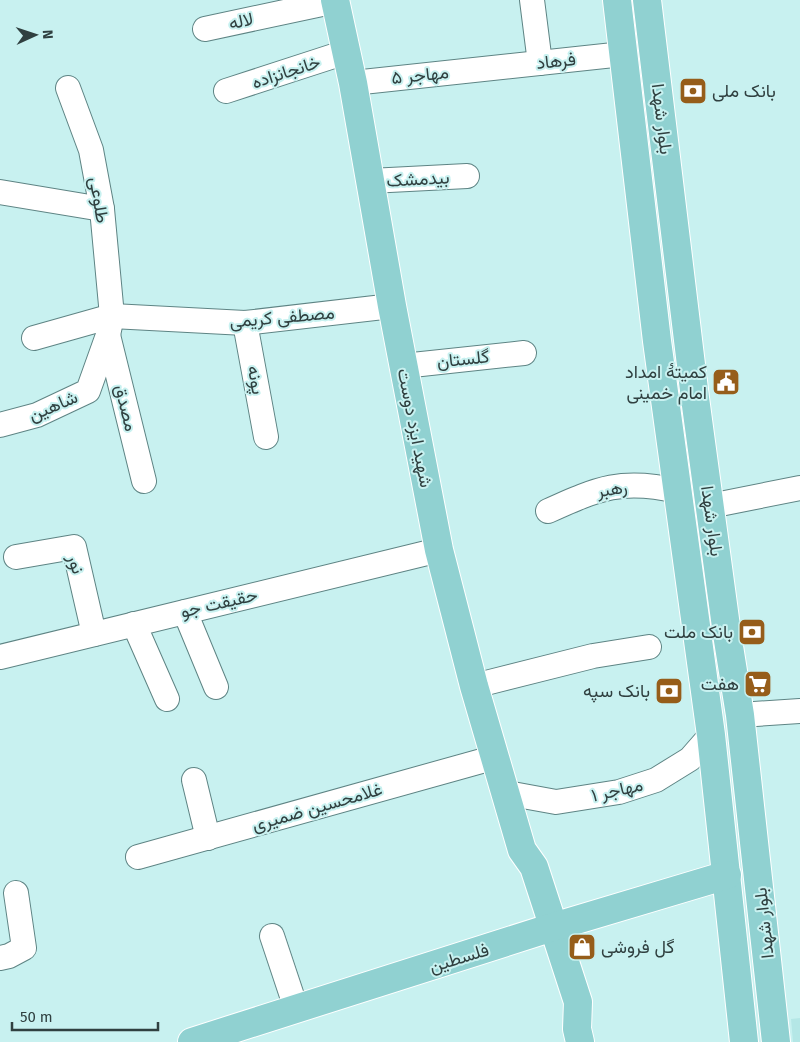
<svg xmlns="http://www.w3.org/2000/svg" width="800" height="1042" viewBox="0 0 800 1042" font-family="'Fira Sans',Vazirmatn,sans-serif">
<rect width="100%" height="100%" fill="#c8f1f0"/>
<path fill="#b4e7e6" d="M800,1018V1042H793L791,1019Z"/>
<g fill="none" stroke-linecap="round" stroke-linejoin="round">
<defs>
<g id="minor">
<path d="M532,0L540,63"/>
<path d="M205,29L336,1"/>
<path d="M353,83L623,54"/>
<path d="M226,91L346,52"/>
<path d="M370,181L467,176"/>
<path d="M0,192L102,209"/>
<path d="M245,323L266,437"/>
<path d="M108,335L144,481"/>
<path d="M34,338L112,316L245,323L392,306"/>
<path d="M403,366L524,353"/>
<path d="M0,425L37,415L88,391L108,335L112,316L102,209L91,150L68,88"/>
<path d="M710,506L800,488"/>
<path d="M548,511C599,488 622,478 678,491"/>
<path d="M16,557L74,547L94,634"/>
<path d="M185,612L216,687"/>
<path d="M134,624L167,699"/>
<path d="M0,657L439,550"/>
<path d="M474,686L593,656L649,647"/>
<path d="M740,715L800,711"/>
<path d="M194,780L208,838"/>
<path d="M507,793L556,802L619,792L656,780L690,759L711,735"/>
<path d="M138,857L496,757"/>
<path d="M272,936L296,1008"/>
<path d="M0,958L9,956L24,948L16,893"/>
</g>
<g id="major">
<path d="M335,0L353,83L392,306L439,550L474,686L522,850L534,867L578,1002L577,1029L580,1042"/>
<path d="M617,0L657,341L711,735L744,1042"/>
<path d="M647,0L695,398L727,634L740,715L776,1042"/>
<path d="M192,1042L553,927L727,875"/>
</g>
</defs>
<use href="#minor" stroke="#5e8484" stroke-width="26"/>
<use href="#major" stroke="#fff" stroke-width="30"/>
<use href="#minor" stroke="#fff" stroke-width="24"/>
<use href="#major" stroke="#90d1d1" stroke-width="28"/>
</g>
<defs>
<symbol id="bank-square" viewBox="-11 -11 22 22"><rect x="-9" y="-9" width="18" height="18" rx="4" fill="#965d1a" stroke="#c8f1f0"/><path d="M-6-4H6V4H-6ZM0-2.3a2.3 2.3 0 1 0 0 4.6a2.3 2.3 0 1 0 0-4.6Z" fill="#fff"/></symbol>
<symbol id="civic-square" viewBox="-11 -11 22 22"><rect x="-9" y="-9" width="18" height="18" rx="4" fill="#965d1a" stroke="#c8f1f0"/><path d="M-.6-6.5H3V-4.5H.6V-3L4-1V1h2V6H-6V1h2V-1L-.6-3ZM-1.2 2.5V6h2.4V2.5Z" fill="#fff"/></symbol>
<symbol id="supermarket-square" viewBox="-11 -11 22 22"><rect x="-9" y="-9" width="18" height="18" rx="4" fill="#965d1a" stroke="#c8f1f0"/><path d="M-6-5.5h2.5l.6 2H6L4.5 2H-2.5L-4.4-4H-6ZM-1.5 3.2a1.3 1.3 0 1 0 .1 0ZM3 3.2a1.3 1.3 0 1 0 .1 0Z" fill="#fff"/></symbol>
<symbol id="shop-square" viewBox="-11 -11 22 22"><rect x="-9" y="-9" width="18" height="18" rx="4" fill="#965d1a" stroke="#c8f1f0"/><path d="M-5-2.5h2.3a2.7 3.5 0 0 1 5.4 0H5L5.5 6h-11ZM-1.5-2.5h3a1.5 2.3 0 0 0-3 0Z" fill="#fff"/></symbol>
</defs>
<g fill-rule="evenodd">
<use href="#bank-square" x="677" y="75" width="32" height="32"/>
<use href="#civic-square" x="710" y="366" width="32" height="32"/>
<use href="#bank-square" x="736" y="616" width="32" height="32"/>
<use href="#supermarket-square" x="742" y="668" width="32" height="32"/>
<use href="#bank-square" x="653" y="675" width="32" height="32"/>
<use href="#shop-square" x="566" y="931" width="32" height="32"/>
</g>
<g text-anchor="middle" stroke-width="4" stroke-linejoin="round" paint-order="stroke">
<g font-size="18" fill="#304040" stroke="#c8f1f0">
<text transform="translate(241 21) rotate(-12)" y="6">لاله</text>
<text transform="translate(556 61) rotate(-6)" y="6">فرهاد</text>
<text transform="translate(286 72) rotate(-18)" y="6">خانجانزاده</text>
<text transform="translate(420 75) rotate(-6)" y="6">مهاجر ۵</text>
<text transform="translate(662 119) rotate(83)" y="6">بلوار شهدا</text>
<text transform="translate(418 179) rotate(-3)" y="6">بیدمشک</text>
<text transform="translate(99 200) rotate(81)" y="6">طلوعی</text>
<text transform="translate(282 317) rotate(-5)" y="6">مصطفی کریمی</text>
<text transform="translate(463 359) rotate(-6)" y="6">گلستان</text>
<text transform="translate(256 380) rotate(80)" y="6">پونه</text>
<text transform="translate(53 406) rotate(-23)" y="6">شاهین</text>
<text transform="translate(126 408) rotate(76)" y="6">مصدق</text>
<text transform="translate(415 428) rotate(79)" y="6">شهید ایزد دوست</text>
<text transform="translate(612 489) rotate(-9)" y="6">رهبر</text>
<text transform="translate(712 521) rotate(82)" y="6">بلوار شهدا</text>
<text transform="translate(76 564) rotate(71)" y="6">نور</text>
<text transform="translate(219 603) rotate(-13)" y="6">حقیقت جو</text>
<text transform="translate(617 790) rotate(-13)" y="6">مهاجر ۱</text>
<text transform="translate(317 807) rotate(-16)" y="6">غلامحسین ضمیری</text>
<text transform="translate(764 923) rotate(-96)" y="6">بلوار شهدا</text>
<text transform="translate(459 958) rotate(-17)" y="6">فلسطین</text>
</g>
<g font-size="18" fill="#304040" stroke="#c8f1f0" text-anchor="end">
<text x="712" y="97" text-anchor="start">بانک ملی</text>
<text x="707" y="378">کمیتهٔ امداد<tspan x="707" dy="21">امام خمینی</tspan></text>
<text x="733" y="638">بانک ملت</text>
<text x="739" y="690">هفت</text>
<text x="650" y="697">بانک سپه</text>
<text x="601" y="953" text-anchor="start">گل فروشی</text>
</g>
</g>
<g transform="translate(35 35) rotate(87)" stroke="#c8f1f0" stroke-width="4" paint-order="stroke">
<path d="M0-4L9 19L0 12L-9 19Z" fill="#304040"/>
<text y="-8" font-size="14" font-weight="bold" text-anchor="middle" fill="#304040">N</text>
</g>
<path d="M12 1022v8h146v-8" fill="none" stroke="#304040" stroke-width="2.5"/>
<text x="20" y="1022" font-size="15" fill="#304040" stroke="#c8f1f0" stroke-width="4" paint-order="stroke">50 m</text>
</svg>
